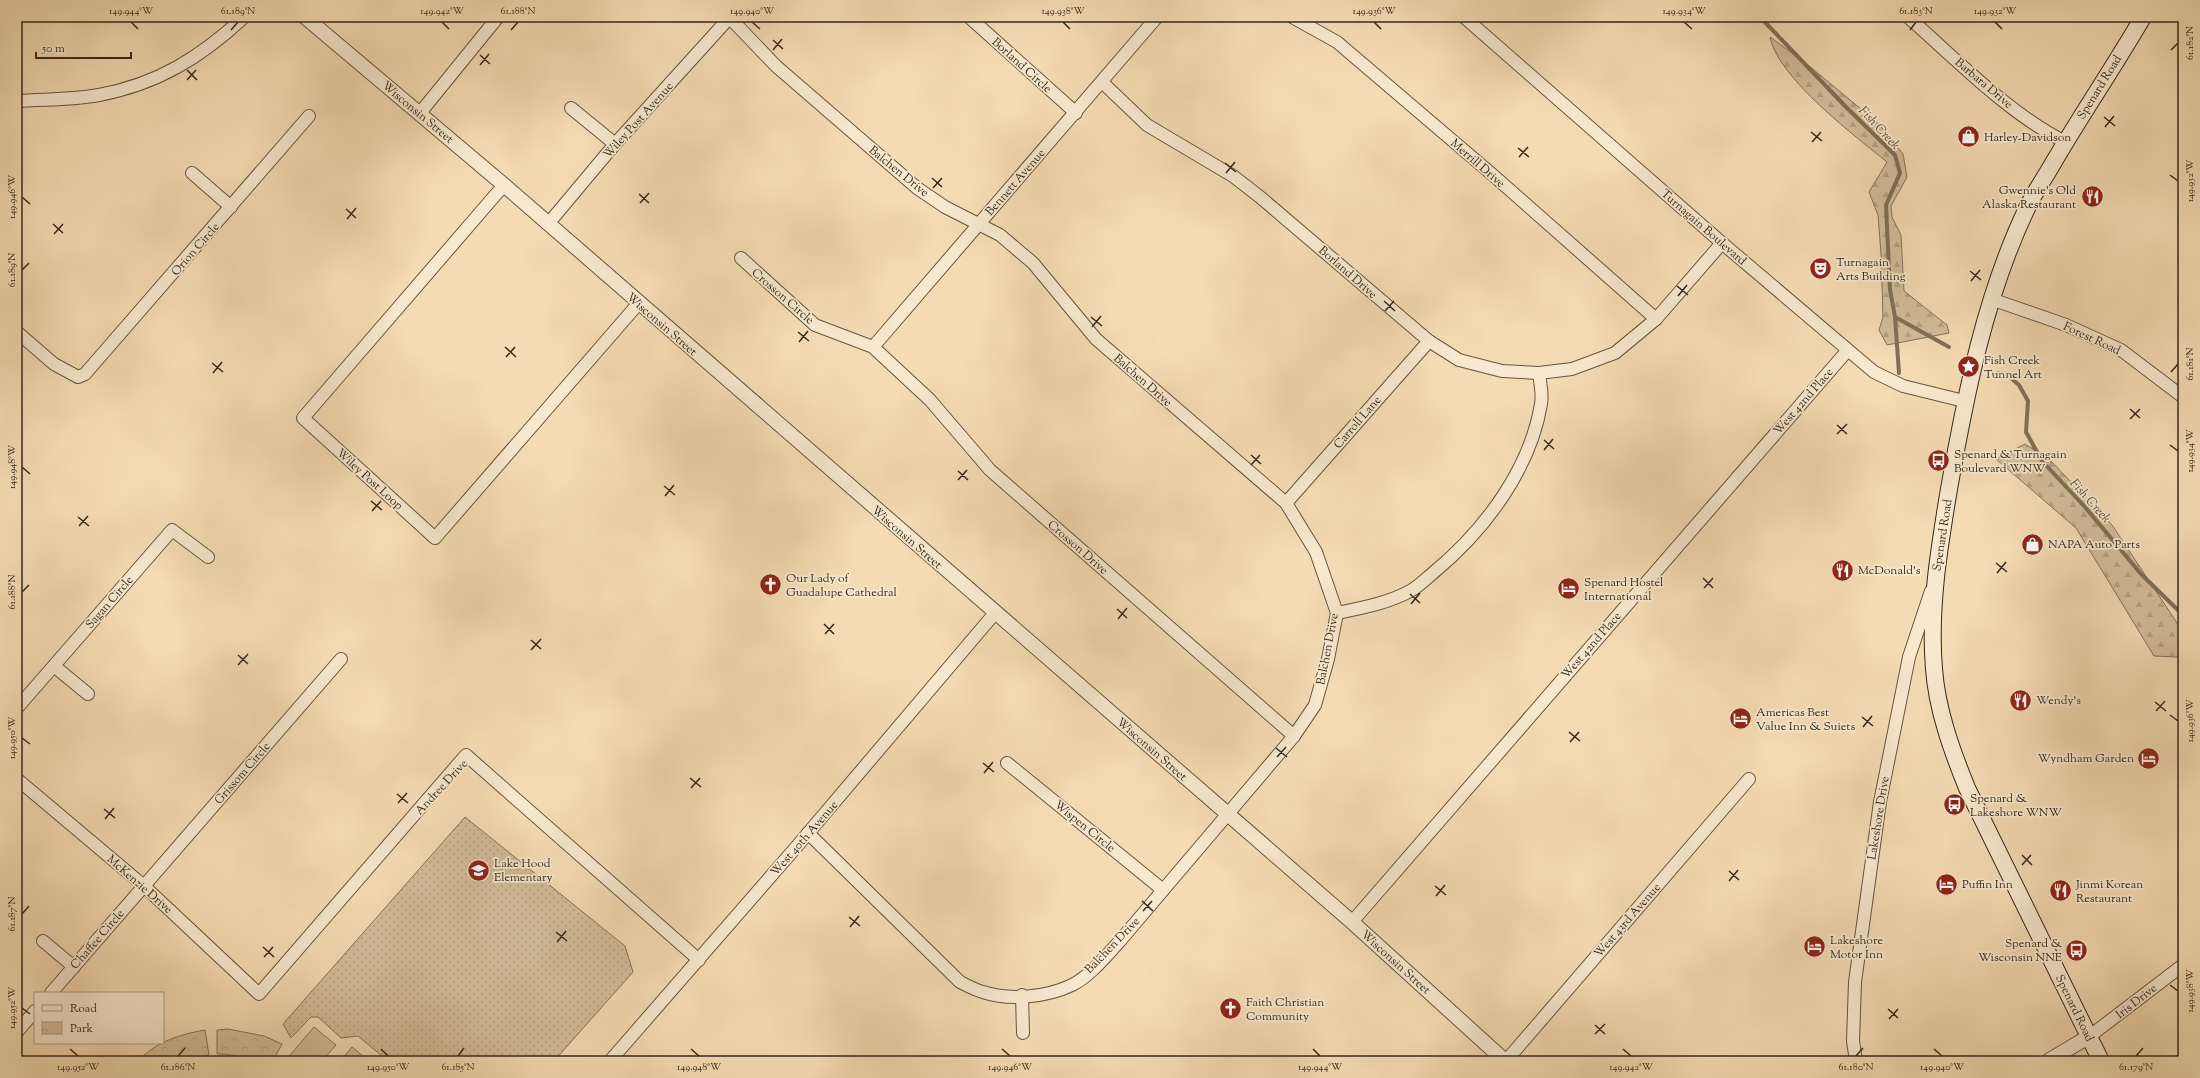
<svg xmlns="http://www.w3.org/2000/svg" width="2200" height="1078" viewBox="0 0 2200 1078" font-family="'Sorts Mill Goudy',serif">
<defs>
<pattern id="grass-dots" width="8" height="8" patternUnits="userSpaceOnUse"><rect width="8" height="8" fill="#d4bd9a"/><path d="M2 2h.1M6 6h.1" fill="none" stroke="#b7a284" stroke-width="1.8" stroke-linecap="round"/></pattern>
<pattern id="forest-firs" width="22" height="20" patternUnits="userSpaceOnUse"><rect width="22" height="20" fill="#d4bd9a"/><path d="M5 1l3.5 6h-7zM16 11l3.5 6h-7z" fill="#b7a284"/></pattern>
<pattern id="park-crowns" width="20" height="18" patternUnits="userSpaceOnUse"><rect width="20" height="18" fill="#d4bd9a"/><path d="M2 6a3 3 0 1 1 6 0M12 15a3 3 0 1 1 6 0" fill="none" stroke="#b7a284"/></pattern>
</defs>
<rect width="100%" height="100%" fill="#f5dbb4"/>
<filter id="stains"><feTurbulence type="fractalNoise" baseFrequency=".005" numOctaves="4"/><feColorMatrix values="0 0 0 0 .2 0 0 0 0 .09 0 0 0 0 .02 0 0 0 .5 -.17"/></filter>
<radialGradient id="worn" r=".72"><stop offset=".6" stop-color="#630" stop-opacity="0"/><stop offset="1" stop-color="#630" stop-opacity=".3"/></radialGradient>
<path fill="url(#grass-dots)" stroke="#84725a" d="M465,817L625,946L633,972L554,1061H388L358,1036L341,1038L318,1017H311L291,1038L283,1024Z"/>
<g fill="url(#forest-firs)" stroke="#84725a">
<path d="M1770,37L1808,65L1879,124L1903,154L1907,177L1891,206L1892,217L1901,235L1904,291L1947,325L1949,333L1887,345L1879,330L1883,317L1881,254L1878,215L1869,192L1887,162C1855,136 1778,78 1770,37Z"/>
<path d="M2025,444L2049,459L2112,525L2183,632V662L2177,657L2154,656L2076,528L1996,459Z"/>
</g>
<g fill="url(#park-crowns)" stroke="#84725a">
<path d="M228,1029L264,1036L282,1044L273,1061C254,1061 237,1054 217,1054V1030Z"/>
<path d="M205,1030L209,1055L187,1061H147L143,1056C161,1040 182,1034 205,1030Z"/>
</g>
<g fill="#d4bd9a" stroke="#84725a">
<path d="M314,1027L336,1045L322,1061H285Z"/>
<path d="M352,1047L369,1061H340Z"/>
</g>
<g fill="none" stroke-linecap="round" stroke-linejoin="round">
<g stroke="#806f57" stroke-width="4">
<path d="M1760,17L1845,106L1895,155L1900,173L1886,205L1890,290L1895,317L1899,373"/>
<path d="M1895,317L1949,347"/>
<path d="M1997,373L2006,374L2019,385L2028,401L2026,432L2042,461L2085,507L2141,574L2183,615"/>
</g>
<defs>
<g id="minor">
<path d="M729,17L776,66L917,188L945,207L1000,235L1033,263L1096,339L1286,503L1316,552L1337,613L1328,659L1315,705L1294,736L1119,942C1106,956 1090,976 1072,985C1047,997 1010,1001 983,992C975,990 968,986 960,982L808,833"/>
<path d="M969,17L1076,113"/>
<path d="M1292,17L1337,42L1494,176L1656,319"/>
<path d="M1464,17L1722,243L1874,372L1903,386L1964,401"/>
<path d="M1908,17C1957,60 2008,113 2065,142"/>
<path d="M1102,82L1147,125L1233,176L1260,197L1429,341L1459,360L1502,371L1539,373L1572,369L1615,353L1656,319L1722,243"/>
<path d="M17,101C44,99 72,100 99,95C158,84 201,57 244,17"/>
<path d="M571,108L615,144"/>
<path d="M420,113L498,17"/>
<path d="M192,173L231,207"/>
<path d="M504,185L303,418L435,538L638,304"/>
<path d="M548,224L615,144L730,17"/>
<path d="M741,258L815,325L873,347L930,400L990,470L1294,736"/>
<path d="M1991,299L2066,325L2121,350L2183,397"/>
<path d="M17,332L54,364L78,377L85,374L309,116"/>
<path d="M873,347L1157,17"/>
<path d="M1286,503L1429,341"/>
<path d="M1337,613C1362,608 1389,603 1412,590C1420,585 1427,578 1433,573C1484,531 1530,470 1541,404C1543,394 1540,383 1539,373"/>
<path d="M54,666L88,694"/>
<path d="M17,708L172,530L208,557"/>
<path d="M1007,763L1163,890"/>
<path d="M17,779L144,886L259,994L466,755L699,960"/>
<path d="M1352,922L1847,351"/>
<path d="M43,941L74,967"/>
<path d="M51,993L341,659"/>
<path d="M1022,995L1023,1033"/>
<path d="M17,1032L35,1011"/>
<path d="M2090,1036L2183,965"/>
<path d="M610,1061L798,845L995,613"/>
<path d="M1506,1061L1749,779"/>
<path d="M1856,1061L1853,1041L1855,982L1880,802L1909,657L1931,591"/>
</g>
<g id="tertiary">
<path d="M305,17L504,185L1352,922L1505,1061"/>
<path d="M2048,1061L2090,1036"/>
</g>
<path id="secondary" d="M2101,1061L1967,788C1952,751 1937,710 1934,669C1929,608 1939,549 1949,489C1966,393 1985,296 2027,208C2034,193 2044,179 2052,165C2081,115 2114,67 2143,17"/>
</defs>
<use href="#minor" stroke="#645540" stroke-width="14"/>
<use href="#tertiary" stroke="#645540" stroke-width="16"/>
<use href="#secondary" stroke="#34281a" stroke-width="18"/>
<use href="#minor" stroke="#f8e8ce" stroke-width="12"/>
<use href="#tertiary" stroke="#f8e8ce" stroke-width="14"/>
<use href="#secondary" stroke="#f8e8ce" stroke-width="16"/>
</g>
<path fill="none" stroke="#34281a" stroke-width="1.5" d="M131,22L138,29M442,22L449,29M752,22L760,29M1063,22L1070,29M1374,22L1381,29M1684,22L1692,29M1995,22L2002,29M231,30L238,22M511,30L518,22M1910,30L1916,22M773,40L783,49M773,50L782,39M2171,50L2178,43M480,55L490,64M480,65L489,54M187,70L197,80M187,80L196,70M2104,117L2115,126M2105,127L2114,116M1811,132L1822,141M1812,142L1821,132M1518,148L1529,157M1519,157L1528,147M1225,163L1236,172M1226,173L1235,162M2170,175L2178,181M932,178L942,187M933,188L942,178M639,194L649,203M22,197L30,204M640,203L649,193M346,209L356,218M347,219L356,208M53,224L63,233M54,234L63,224M22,270L29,263M1970,271L1981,280M1971,281L1980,270M1677,286L1688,295M1678,296L1687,285M1384,301L1395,311M1385,311L1394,301M1091,317L1102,326M1092,327L1101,316M798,332L809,341M799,342L808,331M505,347L516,357M506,357L515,347M212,363L223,372M2171,372L2178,364M213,373L222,362M2130,409L2140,418M2130,419L2140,409M1837,425L1847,434M1837,434L1847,424M1544,440L1554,449M2170,445L2178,451M1544,450L1553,439M1251,455L1261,464M1251,465L1260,455M22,467L30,474M958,471L968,480M958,480L967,470M664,486L675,495M665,496L674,485M371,501L382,510M372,511L381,501M78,517L89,526M79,526L88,516M1996,563L2007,572M1997,573L2006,562M1703,578L1713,588M1704,588L1713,578M22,592L29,585M1410,594L1420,603M1411,604L1420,593M1117,609L1127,618M1118,619L1127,608M824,624L834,634M825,634L834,624M531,640L541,649M531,650L541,639M238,655L248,664M238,665L248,654M2155,702L2166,711M2156,711L2165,701M2170,715L2178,721M1862,717L1873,726M1863,727L1872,716M1569,732L1580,741M22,738L30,744M1570,742L1579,732M1276,748L1287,757M1277,757L1286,747M983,763L994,772M984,773L993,762M690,778L701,787M691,788L700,778M397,794L408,803M398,803L407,793M104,809L115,818M105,819L114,808M2022,855L2032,865M2022,865L2031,855M1729,871L1739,880M1729,881L1738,870M1435,886L1446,895M1436,896L1445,885M1142,901L1153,911M1143,911L1152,901M22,914L29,906M849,917L860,926M850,927L859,916M556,932L567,941M557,942L566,931M263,947L274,957M264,957L273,947M2170,985L2178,991M22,1008L30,1014M1888,1009L1898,1018M1889,1019L1898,1009M1595,1025L1605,1034M1595,1034L1605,1024M70,1049L78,1056M381,1049L388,1056M691,1049L699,1056M1002,1049L1010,1056M1313,1049L1320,1056M1623,1049L1631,1056M1934,1049L1942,1056M178,1056L185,1048M458,1056L464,1048M1856,1056L1863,1048M2136,1056L2143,1048"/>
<defs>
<symbol id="shop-disc" viewBox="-11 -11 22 22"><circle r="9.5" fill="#8f2418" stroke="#f8e8ce"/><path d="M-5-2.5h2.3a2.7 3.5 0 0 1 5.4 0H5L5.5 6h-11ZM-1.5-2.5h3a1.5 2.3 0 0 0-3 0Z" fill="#fff"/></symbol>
<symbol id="restaurant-disc" viewBox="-11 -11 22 22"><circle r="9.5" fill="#8f2418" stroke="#f8e8ce"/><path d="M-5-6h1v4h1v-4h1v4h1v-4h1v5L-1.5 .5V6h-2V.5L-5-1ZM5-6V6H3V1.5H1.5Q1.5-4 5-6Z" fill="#fff"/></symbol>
<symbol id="theatre-disc" viewBox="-11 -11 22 22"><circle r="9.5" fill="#8f2418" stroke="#f8e8ce"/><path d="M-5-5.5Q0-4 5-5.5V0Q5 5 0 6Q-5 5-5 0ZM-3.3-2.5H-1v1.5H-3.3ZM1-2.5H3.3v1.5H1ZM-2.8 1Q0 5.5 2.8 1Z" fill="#fff"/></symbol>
<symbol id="sight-disc" viewBox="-11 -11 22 22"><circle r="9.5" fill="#8f2418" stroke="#f8e8ce"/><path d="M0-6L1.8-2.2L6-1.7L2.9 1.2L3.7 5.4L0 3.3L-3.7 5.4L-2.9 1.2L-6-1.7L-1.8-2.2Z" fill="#fff"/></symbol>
<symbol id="bus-disc" viewBox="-11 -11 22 22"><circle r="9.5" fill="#8f2418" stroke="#f8e8ce"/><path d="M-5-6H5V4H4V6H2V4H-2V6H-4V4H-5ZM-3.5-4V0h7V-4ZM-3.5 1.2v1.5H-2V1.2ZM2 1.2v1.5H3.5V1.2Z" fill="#fff"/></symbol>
<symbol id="church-disc" viewBox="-11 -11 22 22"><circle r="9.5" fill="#8f2418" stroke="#f8e8ce"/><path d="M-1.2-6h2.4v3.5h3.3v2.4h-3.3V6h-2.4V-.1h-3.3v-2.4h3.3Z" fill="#fff"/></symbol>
<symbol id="hotel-disc" viewBox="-11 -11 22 22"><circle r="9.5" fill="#8f2418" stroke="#f8e8ce"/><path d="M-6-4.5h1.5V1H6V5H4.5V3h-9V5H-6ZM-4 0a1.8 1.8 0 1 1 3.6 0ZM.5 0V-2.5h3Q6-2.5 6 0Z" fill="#fff"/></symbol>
<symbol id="school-disc" viewBox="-11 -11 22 22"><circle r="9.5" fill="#8f2418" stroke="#f8e8ce"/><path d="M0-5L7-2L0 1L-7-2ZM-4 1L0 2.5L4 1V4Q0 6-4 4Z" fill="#fff"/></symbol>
</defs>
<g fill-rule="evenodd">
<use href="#shop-disc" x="1956" y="124" width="25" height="25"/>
<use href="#restaurant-disc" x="2080" y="184" width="25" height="25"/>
<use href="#theatre-disc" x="1808" y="256" width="25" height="25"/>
<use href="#sight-disc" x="1956" y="354" width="25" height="25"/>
<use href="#bus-disc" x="1926" y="448" width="25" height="25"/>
<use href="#shop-disc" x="2020" y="532" width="25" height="25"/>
<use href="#restaurant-disc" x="1830" y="558" width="25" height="25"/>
<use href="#church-disc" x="758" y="572" width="25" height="25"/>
<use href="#hotel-disc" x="1556" y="576" width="25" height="25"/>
<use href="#restaurant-disc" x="2008" y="688" width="25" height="25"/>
<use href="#hotel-disc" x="1728" y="706" width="25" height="25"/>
<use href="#hotel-disc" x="2136" y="746" width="25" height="25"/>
<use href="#bus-disc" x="1942" y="792" width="25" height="25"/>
<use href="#school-disc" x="466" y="858" width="25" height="25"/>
<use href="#hotel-disc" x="1934" y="872" width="25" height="25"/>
<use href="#restaurant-disc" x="2048" y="878" width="25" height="25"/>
<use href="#hotel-disc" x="1802" y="934" width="25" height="25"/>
<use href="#bus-disc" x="2064" y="938" width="25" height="25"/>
<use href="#church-disc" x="1218" y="996" width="25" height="25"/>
</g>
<g text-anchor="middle" stroke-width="3.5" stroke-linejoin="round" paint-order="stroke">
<g font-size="12" fill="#34281a" stroke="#f8e8ce">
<text transform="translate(1022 65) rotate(42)" y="4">Borland Circle</text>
<text transform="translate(1984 83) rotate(40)" y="4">Barbara Drive</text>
<text transform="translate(2099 87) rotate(-58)" y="4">Spenard Road</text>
<text transform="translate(418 112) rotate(40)" y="4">Wisconsin Street</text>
<text transform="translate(638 120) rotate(-48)" y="4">Wiley Post Avenue</text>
<text transform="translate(1478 163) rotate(41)" y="4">Merrill Drive</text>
<text transform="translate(899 171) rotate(39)" y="4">Balchen Drive</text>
<text transform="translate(1015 182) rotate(-49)" y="4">Bennett Avenue</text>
<text transform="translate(1704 227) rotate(41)" y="4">Turnagain Boulevard</text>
<text transform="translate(195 249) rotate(-49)" y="4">Orion Circle</text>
<text transform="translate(1348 272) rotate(41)" y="4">Borland Drive</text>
<text transform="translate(783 296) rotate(41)" y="4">Crosson Circle</text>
<text transform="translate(662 324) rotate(41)" y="4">Wisconsin Street</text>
<text transform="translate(2092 338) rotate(25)" y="4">Forest Road</text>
<text transform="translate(1143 380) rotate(41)" y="4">Balchen Drive</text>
<text transform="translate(1803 401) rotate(-49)" y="4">West 42nd Place</text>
<text transform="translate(1357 422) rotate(-49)" y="4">Carroll Lane</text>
<text transform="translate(370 479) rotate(42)" y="4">Wiley Post Loop</text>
<text transform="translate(1942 535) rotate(-81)" y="4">Spenard Road</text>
<text transform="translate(907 537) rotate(41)" y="4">Wisconsin Street</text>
<text transform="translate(1078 547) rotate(41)" y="4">Crosson Drive</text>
<text transform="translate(109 602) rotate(-49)" y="4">Sagan Circle</text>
<text transform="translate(1591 645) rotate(-49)" y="4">West 42nd Place</text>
<text transform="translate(1327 649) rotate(-79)" y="4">Balchen Drive</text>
<text transform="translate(1152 749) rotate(41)" y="4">Wisconsin Street</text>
<text transform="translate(242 773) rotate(-49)" y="4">Grissom Circle</text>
<text transform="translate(441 787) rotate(-47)" y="4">Andree Drive</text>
<text transform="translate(1878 818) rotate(-81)" y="4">Lakeshore Drive</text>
<text transform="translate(1085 826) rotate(39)" y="4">Wispen Circle</text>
<text transform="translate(804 838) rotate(-49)" y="4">West 40th Avenue</text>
<text transform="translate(140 884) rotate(41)" y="4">McKenzie Drive</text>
<text transform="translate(1627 920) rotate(-49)" y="4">West 43rd Avenue</text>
<text transform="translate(97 939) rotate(-49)" y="4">Chaffee Circle</text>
<text transform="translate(1112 945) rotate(-46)" y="4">Balchen Drive</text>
<text transform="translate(1396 962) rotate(42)" y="4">Wisconsin Street</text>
<text transform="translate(2136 1001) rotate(-38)" y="4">Iris Drive</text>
<text transform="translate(2075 1008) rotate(64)" y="4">Spenard Road</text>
</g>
<g font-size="12" fill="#34281a" stroke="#f8e8ce" text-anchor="start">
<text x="1984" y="141">Harley-Davidson</text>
<text x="2076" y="194" text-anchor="end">Gwennie's Old<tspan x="2076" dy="14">Alaska Restaurant</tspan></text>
<text x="1836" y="266">Turnagain<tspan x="1836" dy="14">Arts Building</tspan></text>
<text x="1984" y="364">Fish Creek<tspan x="1984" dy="14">Tunnel Art</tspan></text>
<text x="1954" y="458">Spenard &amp; Turnagain<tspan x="1954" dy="14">Boulevard WNW</tspan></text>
<text x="2048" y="548">NAPA Auto Parts</text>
<text x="1858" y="574">McDonald's</text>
<text x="786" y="582">Our Lady of<tspan x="786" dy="14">Guadalupe Cathedral</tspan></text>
<text x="1584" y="586">Spenard Hostel<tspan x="1584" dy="14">International</tspan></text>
<text x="2036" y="704">Wendy's</text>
<text x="1756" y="716">Americas Best<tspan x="1756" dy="14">Value Inn &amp; Suiets</tspan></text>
<text x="2134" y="762" text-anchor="end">Wyndham Garden</text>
<text x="1970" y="802">Spenard &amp;<tspan x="1970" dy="14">Lakeshore WNW</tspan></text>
<text x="494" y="867">Lake Hood<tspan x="494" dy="14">Elementary</tspan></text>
<text x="1962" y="888">Puffin Inn</text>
<text x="2076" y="888">Jinmi Korean<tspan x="2076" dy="14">Restaurant</tspan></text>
<text x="1830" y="944">Lakeshore<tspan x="1830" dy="14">Motor Inn</tspan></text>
<text x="2062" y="947" text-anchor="end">Spenard &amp;<tspan x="2062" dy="14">Wisconsin NNE</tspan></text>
<text x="1246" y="1006">Faith Christian<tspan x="1246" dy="14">Community</tspan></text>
</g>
<g font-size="13" font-style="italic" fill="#5a4b39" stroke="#f8e8ce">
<text transform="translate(1880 127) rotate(47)" y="5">Fish Creek</text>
<text transform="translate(2091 500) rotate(48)" y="5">Fish Creek</text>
</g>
</g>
<rect width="2200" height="1078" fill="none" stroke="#f5dbb4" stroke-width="44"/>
<rect x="34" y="992" width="130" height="52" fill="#f8e8ce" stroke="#aa9b86"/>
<rect x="42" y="1005" width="20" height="6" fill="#f8e8ce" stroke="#aa9b86"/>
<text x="70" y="1012" font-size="12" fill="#34281a">Road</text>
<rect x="42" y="1022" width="20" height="12" fill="url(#park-crowns)" stroke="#aa9b86"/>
<text x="70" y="1032" font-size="12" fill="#34281a">Park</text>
<path d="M36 52v6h95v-6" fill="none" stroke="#34281a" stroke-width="2"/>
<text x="42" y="52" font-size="12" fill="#34281a" stroke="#f8e8ce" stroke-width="3" paint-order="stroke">50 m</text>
<rect x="22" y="22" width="2156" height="1034" fill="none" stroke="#34281a" stroke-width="1.5"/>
<g font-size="10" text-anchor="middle" fill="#34281a">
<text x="131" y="14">149.944°W</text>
<text x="238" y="14">61.189°N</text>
<text x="442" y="14">149.942°W</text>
<text x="518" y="14">61.188°N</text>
<text x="752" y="14">149.940°W</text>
<text x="1063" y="14">149.938°W</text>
<text x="1374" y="14">149.936°W</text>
<text x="1684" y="14">149.934°W</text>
<text x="1916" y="14">61.183°N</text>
<text x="1995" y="14">149.932°W</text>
<text transform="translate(2189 43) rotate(-90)" y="4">61.182°N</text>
<text transform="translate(2189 181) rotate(-90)" y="4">149.932°W</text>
<text transform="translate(11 197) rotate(-90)" y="4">149.946°W</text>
<text transform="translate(11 270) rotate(-90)" y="4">61.189°N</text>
<text transform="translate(2189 364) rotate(-90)" y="4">61.181°N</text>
<text transform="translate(2189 451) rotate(-90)" y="4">149.934°W</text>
<text transform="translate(11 467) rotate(-90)" y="4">149.948°W</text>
<text transform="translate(11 592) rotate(-90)" y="4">61.188°N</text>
<text transform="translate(2189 721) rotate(-90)" y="4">149.936°W</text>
<text transform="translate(11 738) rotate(-90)" y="4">149.950°W</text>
<text transform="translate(11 914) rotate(-90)" y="4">61.187°N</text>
<text transform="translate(2189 991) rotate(-90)" y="4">149.938°W</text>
<text transform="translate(11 1008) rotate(-90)" y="4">149.952°W</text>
<text x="78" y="1070">149.952°W</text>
<text x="178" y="1070">61.186°N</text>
<text x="388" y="1070">149.950°W</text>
<text x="458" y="1070">61.185°N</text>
<text x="699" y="1070">149.948°W</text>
<text x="1010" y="1070">149.946°W</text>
<text x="1320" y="1070">149.944°W</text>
<text x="1631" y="1070">149.942°W</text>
<text x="1856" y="1070">61.180°N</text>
<text x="1942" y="1070">149.940°W</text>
<text x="2136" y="1070">61.179°N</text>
</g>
<rect width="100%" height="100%" filter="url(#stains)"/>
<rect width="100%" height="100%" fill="url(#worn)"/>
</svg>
